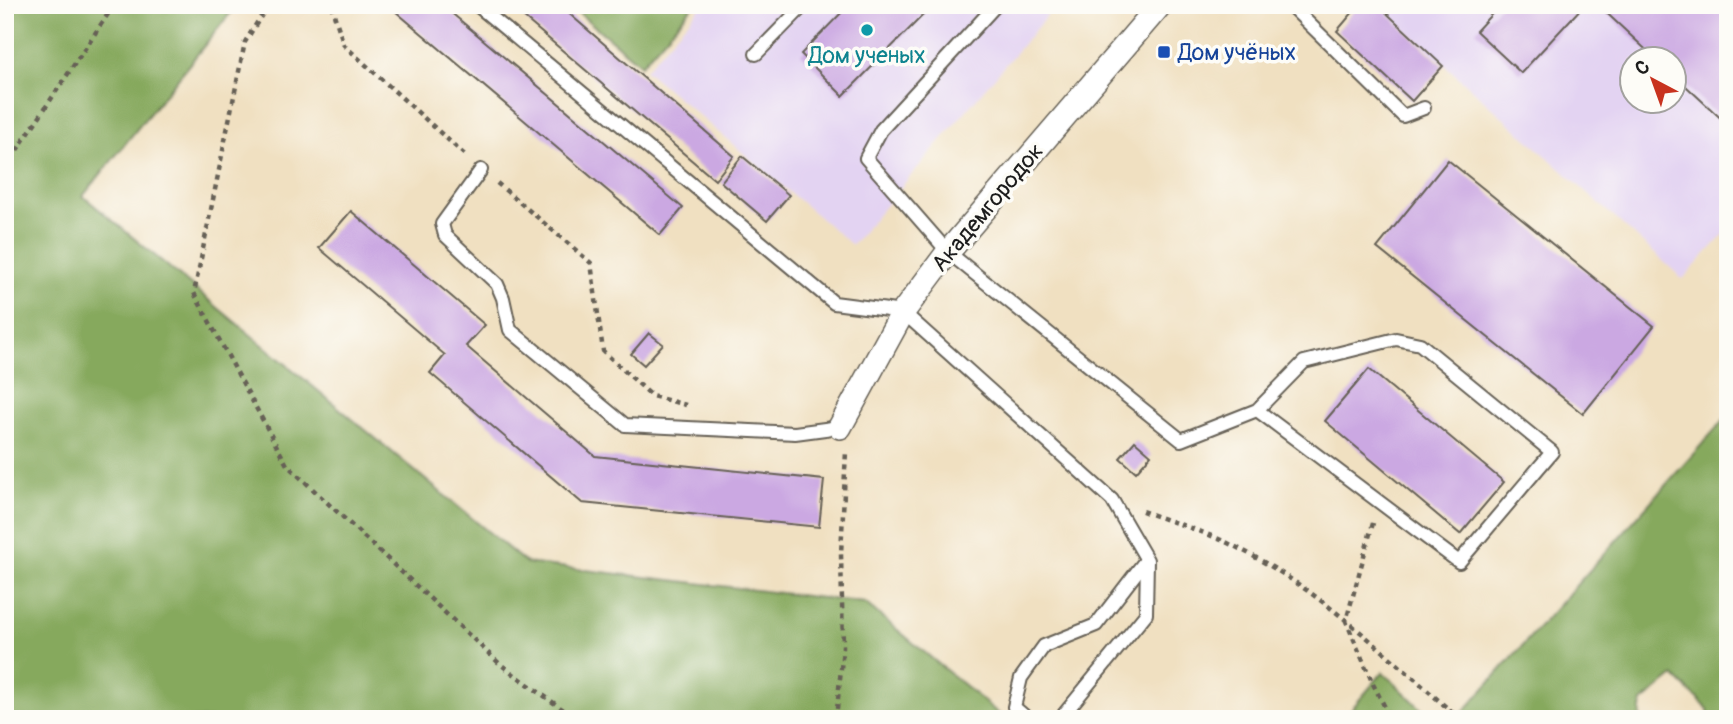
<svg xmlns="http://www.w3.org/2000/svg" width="1733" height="724" viewBox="0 0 1733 724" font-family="Pangolin,sans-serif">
<rect width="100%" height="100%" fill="#fdfcf7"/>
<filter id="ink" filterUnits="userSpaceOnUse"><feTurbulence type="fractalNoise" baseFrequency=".0143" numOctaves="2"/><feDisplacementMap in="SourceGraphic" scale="14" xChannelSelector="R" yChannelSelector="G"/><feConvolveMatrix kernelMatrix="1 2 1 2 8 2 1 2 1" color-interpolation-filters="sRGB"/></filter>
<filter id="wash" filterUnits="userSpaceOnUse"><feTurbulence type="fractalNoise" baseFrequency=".00686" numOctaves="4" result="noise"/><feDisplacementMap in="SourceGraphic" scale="28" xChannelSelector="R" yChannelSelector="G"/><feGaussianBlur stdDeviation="1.57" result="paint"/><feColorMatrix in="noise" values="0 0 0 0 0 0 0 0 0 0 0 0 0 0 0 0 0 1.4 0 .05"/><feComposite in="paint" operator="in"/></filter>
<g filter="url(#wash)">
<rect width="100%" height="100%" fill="#f0e0c1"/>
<g fill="#e3d3f2" fill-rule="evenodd">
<path d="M702,5H1056L852,245L645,70Z"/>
<path d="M1378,5H1728V230L1683,279ZM1632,60H1674V102H1632Z"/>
</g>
<g fill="#86a95d" stroke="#51623c" stroke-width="2">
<path d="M5,5H237L83,196L526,563L865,603L1005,719H5Z"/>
<path d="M569,5H694L641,65Z"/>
<path d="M1728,415V719H1709L1708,709L1674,676L1642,702L1640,719H1457Z"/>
<path d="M1383,672L1432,719H1343Z"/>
</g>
<g id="blocks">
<g fill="#cba8e2">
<path d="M388,5H442L683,208L660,235Z"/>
<path d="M509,5H559L734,156L715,180Z"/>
<path d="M849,5H933L843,96L801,54Z"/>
<path d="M1359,5H1378L1443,66L1412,101L1337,31Z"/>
<path d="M1500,5H1584L1521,73L1476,31Z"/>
<path d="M1598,5H1728V125L1674,75V60H1657Z"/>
<path d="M742,156L789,195L767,221L721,182Z"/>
<path d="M1448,160L1654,326L1583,414L1377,248Z"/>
<path d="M351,211L485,325L466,346L595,456L824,480L819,527L582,503L430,373L445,355L319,248Z"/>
<path d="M649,333L663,344L644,365L631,354Z"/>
<path d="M1369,369L1504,482L1460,534L1325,421Z"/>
<path d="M1135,441L1151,455L1136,472L1120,458Z"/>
</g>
</g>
</g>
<g filter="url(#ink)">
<use href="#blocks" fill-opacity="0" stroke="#666156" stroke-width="2"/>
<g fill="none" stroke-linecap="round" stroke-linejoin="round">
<defs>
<g id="service">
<path d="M477,5L834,303L903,312L1112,500L1147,560L1146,614L1060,719"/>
<path d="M996,5L881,130L866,158L948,252L1181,440L1257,410L1459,562L1552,452L1420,344L1396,339L1304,362L1257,410"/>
<path d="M1290,5L1403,116L1424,108"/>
<path d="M756,54L804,5"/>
<path d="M481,170L442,224L445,235L497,284L503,298L510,330L625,425L795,433L840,427"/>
<path d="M1028,719L1014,707L1021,678L1044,646L1096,625L1146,560"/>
</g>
<path id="minor" d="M840,427L903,312L948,252L1160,5"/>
</defs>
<use href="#service" stroke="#666156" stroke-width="16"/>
<use href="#minor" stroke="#666156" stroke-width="26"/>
<g stroke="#666156" stroke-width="4.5" stroke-dasharray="5 5" stroke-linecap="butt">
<path d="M268,5L245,42L194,293L287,465L500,664L576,719"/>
<path d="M331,5L344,45L467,157"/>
<path d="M497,183L591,263L603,351L652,396L686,405"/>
<path d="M5,199L13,156L114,5"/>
<path d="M1142,511C1172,522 1203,531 1232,545C1318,587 1388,657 1460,719"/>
<path d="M1373,523L1346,621L1373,684L1391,719"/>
<path d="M836,719L843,648L841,554L846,451"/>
</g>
<use href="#service" stroke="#fff" stroke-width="12"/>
<use href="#minor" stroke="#fff" stroke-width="23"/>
</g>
</g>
<circle fill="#0f9aa8" stroke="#fdfcf7" stroke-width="2.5" cx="867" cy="30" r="7"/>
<rect fill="#1a4fb4" stroke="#fdfcf7" stroke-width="2.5" x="1157" y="45" width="14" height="14" rx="3.5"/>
<g text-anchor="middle" stroke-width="7" stroke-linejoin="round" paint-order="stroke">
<g font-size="23" fill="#164399" stroke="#fdfcf7" text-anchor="start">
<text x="1178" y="60">Дом учёных</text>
</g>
<g font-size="23" fill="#0d838f" stroke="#fdfcf7">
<text x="867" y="63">Дом ученых</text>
</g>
<g font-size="23" fill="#1c1c1c" stroke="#fdfcf7">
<text transform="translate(987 207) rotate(-50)" y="8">Академгородок</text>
</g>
</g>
<rect width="1733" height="724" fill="none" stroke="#fdfcf7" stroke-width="28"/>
<g transform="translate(1653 80) rotate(319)"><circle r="33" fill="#fdfcf7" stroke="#a3a29f" stroke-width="2"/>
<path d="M0-5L12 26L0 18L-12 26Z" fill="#c8321e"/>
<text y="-10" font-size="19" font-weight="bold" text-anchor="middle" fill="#1c1c1c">С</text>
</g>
</svg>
